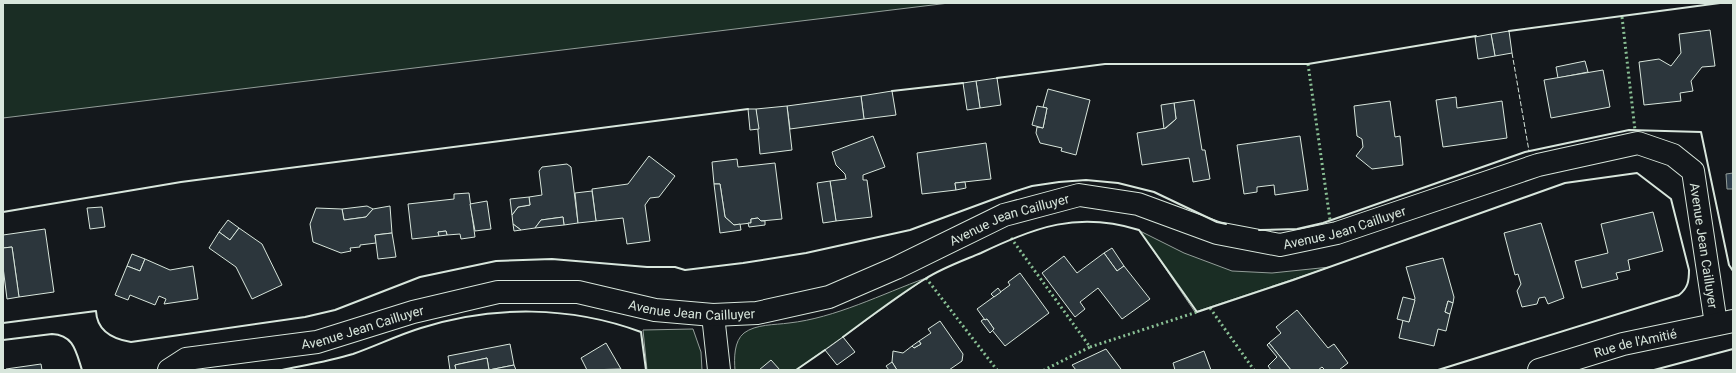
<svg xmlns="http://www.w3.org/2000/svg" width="1736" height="373" viewBox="0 0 1736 373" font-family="Roboto,sans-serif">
<rect width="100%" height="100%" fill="#14181c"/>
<g fill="#1a2d24" stroke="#939e99">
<path d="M3,3H949L3,118Z"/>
<path d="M1140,231L1184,253L1232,271L1272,273L1330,267L1195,312Z"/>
<path d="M926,278L796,370H735C734,358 734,341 744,333C756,324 775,325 789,323C835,318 882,294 926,278Z"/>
<path d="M693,329L701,352L702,370H647L643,330Z"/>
</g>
<path fill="#2f3f4d" stroke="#939e99" d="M1733,173V189H1727L1726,174Z"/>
<g fill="#2c363c" stroke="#d8e6dc">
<path d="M1710,30L1715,66L1702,67L1691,81L1693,91L1680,93L1681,101L1644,105L1639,62L1659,59L1671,66L1681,53L1679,34Z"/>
<path d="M1509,31L1512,53L1495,56L1491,34Z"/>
<path d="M1491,34L1495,56L1478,59L1475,37Z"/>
<path d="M1585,61L1588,72L1558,78L1556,67Z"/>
<path d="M1603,70L1610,107L1551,118L1544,80Z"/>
<path d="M997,78L1001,105L980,108L976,81Z"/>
<path d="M976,81L980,108L967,110L963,83Z"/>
<path d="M1048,89L1090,100L1076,155L1061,151L1062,148L1040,143L1036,133L1037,127L1043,128L1047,108L1043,107Z"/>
<path d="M892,91L896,115L864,119L861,96Z"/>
<path d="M861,96L864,119L790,129L787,106Z"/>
<path d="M1456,97L1457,108L1502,101L1507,138L1443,147L1436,100Z"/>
<path d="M1194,100L1202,150H1205L1210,179L1193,182L1189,158L1142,165L1137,133L1166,128L1176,119L1174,103Z"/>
<path d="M1390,101L1395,137L1400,136L1403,165L1372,169L1356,156L1363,147L1362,139L1357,136L1354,106Z"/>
<path d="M1174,103L1176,119L1164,129L1161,105Z"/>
<path d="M787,106L792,150L760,154L756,109Z"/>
<path d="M1037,106L1047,108L1043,128L1032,125Z"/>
<path d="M748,109H756L759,129L750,130Z"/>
<path d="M873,136L885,167L863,175V180H867L872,217L836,221L830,181L846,179L845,174L836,165L832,152Z"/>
<path d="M1300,136L1308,190L1275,195L1274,185L1257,187V192L1244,194L1237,145Z"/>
<path d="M986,143L991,179L955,183L956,190L922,194L917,153Z"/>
<path d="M649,156L675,176L659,197L650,198L645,205L650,241L627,244L623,218L596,221L592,189L628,184Z"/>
<path d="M737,159L738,167L775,163L782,219L761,221L758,218L751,219V223L734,225L725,217L720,184H714L712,162Z"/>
<path d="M567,164L571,167L578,223L564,225L563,217L541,220L535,228L521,230L513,224L512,215L518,207L530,205L529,197L542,195L539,171L542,167Z"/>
<path d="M830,181L836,221L823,223L817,183Z"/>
<path d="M965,182L966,188L956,190L955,183Z"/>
<path d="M714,184H720L725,217L734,225L740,224L741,230L720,233Z"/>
<path d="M592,191L596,221L578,223L575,193Z"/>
<path d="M469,193L475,237L461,239L460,234L447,235L446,231L438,232L439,236L412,239L408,204L454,199V194Z"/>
<path d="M529,197L530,205L518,207L512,215L510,199Z"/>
<path d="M487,201L491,229L475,231L470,204Z"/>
<path d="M367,206L373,209L366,217L344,220L342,209Z"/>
<path d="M390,206L392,233L375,235L376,243L360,245V247L350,248L351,251L341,253L313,242L310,224L316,208L342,209L344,220L366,217L373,209Z"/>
<path d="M102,207L105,227L90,229L87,208Z"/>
<path d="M1653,212L1663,251L1628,260L1630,270L1616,273L1618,279L1582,288L1575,261L1608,253L1601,224Z"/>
<path d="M563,217L564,225L535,228L541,220Z"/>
<path d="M758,218L761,221H765V225L749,227L748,223H751V219Z"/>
<path d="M228,220L239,228L230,240L219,232Z"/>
<path d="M1541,223L1564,298L1548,304L1545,297L1539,298L1537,304L1522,307L1517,291L1521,284L1518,274L1515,275L1504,233Z"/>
<path d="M513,224L521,230L514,231Z"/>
<path d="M239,228L262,244L282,285L252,299L236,267L209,248L219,232L230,240Z"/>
<path d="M45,229L54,292L19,297L12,247L3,248V235Z"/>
<path d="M446,231L447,235L439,236L438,232Z"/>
<path d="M392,233L396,257L378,259L375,235Z"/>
<path d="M12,247L19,297L7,299L3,267V248Z"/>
<path d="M1112,248L1124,266L1117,271L1104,253Z"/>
<path d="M1104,253L1117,271L1124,266L1150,299L1122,319L1098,288L1080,302L1085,309L1075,317L1042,273L1064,256L1077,273Z"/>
<path d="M132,254L145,259L140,271L127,266Z"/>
<path d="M1443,258L1454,297L1453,303L1448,301L1445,312L1450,314L1446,331L1438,329L1434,346L1399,338L1403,320L1409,322L1415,298L1406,267Z"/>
<path d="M145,259L170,270L193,266L198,299L164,304L166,299L159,296L155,305L130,295L128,300L115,295L127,266L140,271Z"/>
<path d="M1020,273L1049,313L1005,346L992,330L994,329L987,319L985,320L977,309L1010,285L1008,282Z"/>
<path d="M998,288L1001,292L994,297L991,294Z"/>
<path d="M1403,297L1415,300L1409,322L1397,319Z"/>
<path d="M1448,301L1453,303L1450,314L1445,312Z"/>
<path d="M1297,310L1328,348L1334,344L1348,363L1339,370H1325L1322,367L1318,370H1291L1269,343L1281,333L1276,327Z"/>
<path d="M984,319L985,320L987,319L994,329L990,333L981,321Z"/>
<path d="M940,321L963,354L962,361L949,370H897L892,362L893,351L903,353L912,346L914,348L921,344L919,341L931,333L928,329Z"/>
<path d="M843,337L855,352L837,365L825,350Z"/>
<path d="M919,341L921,344L914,348L912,346Z"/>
<path d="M606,343L621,369L587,370L581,358Z"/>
<path d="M1269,343L1291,370H1271L1268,366L1277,357L1267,345Z"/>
<path d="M510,344L514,365L489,370L487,358L455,365L456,370H450L448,356Z"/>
<path d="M1106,349L1121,369L1119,370H1076L1072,365Z"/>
<path d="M1204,351L1211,370H1175L1173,363Z"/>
<path d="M487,358L489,370L514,365L516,370H456L455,365Z"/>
<path d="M771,360L780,370H759Z"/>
<path d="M892,362L897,370H889L886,366Z"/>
<path d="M41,364L42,370H6V369Z"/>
</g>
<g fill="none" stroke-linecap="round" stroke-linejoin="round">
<defs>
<g id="minor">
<path d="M713,315L719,370"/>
<path id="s1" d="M169,370L186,359L317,342L413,312L498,292H578L655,310L713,315L757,313L829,297L896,268L1004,215L1079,195L1138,204L1217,233L1280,245L1337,233L1538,165L1638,143L1673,155L1693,171L1716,324"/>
<path id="s2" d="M1539,370L1623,344L1733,321"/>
</g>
</defs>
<use href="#minor" stroke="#d8e6dc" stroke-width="24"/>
<use href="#minor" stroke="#14181c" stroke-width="22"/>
<g stroke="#8ac095" stroke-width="3" stroke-dasharray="2 3" stroke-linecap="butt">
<path d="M1622,17L1635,130"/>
<path d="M1308,64L1330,220"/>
<path d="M1011,238L1090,347L1044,370"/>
<path d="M926,278L997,370"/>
<path d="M1210,308L1254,370"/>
<path d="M1090,347L1197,312"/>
</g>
<path stroke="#d8e6dc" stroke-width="1" stroke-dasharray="5 2" stroke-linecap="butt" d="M1512,53L1529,151"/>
<g stroke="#d8e6dc" stroke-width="2">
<path d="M1509,31L1720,3"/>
<path d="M997,78L1105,64H1308L1476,36"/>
<path d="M892,91L963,83"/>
<path d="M3,212L181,182L748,109"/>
<path d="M1259,230L1297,229L1323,223L1525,152L1629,130L1701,132L1729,265L1733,271"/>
<path d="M3,323L96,311C97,331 112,339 131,342L305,317L335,310L420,277L496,261L552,259L647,267H675L685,270L743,263L806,253L910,230L1013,192L1032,186L1059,182L1086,180L1118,183L1154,192L1217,222L1226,224"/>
<path d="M843,337C870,317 897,296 925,279C942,268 962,261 981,253C1035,227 1078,211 1139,230L1197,312L1293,280L1565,183L1637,173L1671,199L1689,270C1689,281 1688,288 1679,295L1438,370"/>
<path d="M3,340L52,334C74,335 76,352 82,370"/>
<path d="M282,370C306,365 330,361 353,354C376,346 398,335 421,328C493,305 571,306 641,332L646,370"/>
<path d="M796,370L825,350"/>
<path d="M1654,370L1733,349"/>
</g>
</g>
<g text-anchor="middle" stroke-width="3" stroke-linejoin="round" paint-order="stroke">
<g font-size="13" fill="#d8e6dc" stroke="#14181c">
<text dy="5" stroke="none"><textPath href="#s1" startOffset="872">Avenue Jean Cailluyer</textPath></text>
<text dy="5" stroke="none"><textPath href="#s1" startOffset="1221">Avenue Jean Cailluyer</textPath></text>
<text dy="5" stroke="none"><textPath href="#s1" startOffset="1665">Avenue Jean Cailluyer</textPath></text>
<text dy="5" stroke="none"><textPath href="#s1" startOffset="536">Avenue Jean Cailluyer</textPath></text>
<text dy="5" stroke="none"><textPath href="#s1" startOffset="200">Avenue Jean Cailluyer</textPath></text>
<text dy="5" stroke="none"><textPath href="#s2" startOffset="100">Rue de l'Amitié</textPath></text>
</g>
</g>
<rect width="1736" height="373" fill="none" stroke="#d8e6dc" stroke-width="8"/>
</svg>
